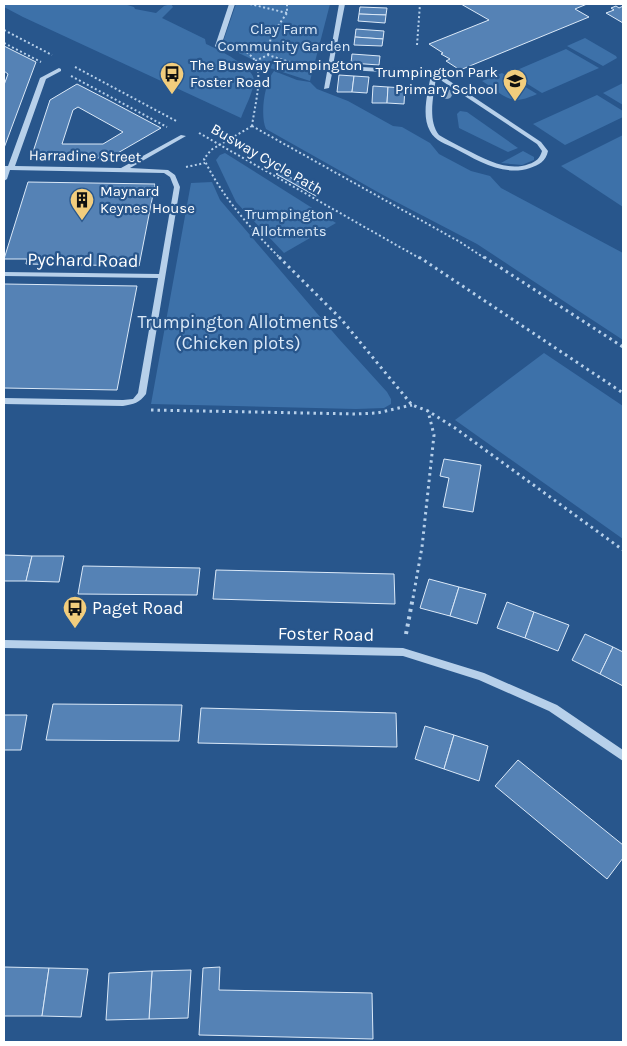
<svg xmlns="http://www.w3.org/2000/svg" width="627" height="1046" viewBox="0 0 627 1046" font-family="Karla,sans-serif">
<rect width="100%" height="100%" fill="#28568c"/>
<g fill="#3d71a9">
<path d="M4,4H124L134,7L135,9L156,13L164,6L171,4L173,7L162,18L205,39L206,44C217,49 255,67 254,81C253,93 245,107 241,118L23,17L4,7Z"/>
<path d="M236,4H330L310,81L270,68L222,45Z"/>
<path d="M585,38L616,56L617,58L603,66L567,46Z"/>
<path d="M566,49L599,68L542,93L510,73Z"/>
<path d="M274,71L297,80L310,82L317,89L348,101L393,126L402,127L430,143L439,154L471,171L490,176L501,188L623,253V340L477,244L383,195L266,129C260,116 264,83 274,71Z"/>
<path d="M502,73L537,94C509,107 506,96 482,81Z"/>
<path d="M623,83V105L603,93Z"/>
<path d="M597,95L623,111V117L565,145L533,124Z"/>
<path d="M460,111L467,112L518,148L508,152L459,128L457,114Z"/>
<path d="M623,135V207L561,166Z"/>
<path d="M523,151L534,157V160L522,165L501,163Z"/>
<path d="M225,153L336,223L284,253L236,202L216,160L220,155Z"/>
<path d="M212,182L220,200L339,339L387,392L391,399V404L384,408L356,409L151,404L191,183Z"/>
<path d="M544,353L623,406V539L455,420Z"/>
</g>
<g fill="#5582b5" stroke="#dbe9f8" fill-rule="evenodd">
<path d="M461,4H587L575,9L589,17L460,70L446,61L450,59L441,54L443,53L429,44L489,20Z"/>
<path d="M616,6L619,8L623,6V23L606,13L614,10L611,8Z"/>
<path d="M360,7L387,8L386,15L359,14Z"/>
<path d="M359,14L386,15L385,23L358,21Z"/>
<path d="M356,29L384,31L383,39L355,37Z"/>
<path d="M355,37L383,39L382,46L354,45Z"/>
<path d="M4,46L36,62L4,148V85L8,74L4,71Z"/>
<path d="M352,54L380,56L379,65L351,63Z"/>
<path d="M339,75L354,76L352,92H337Z"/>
<path d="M354,76L369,77L367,93L352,92Z"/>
<path d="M77,84L112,102L161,128L109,158H31L50,100ZM78,107L123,132L103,144H62L73,110Z"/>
<path d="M373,86L388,87L387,103H372Z"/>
<path d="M388,87L405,88L404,104L387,103Z"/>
<path d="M280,172L320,193L316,196L276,174Z"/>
<path d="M28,182L155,184L139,266L26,264L27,259H4Z"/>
<path d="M4,284L137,286L117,390L4,388Z"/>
<path d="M444,459L481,465L473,512L443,507L449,478L440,476Z"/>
<path d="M4,555L32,556L26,581H4Z"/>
<path d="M32,556H64L59,582L26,581Z"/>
<path d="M83,566L200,568L197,595L78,594Z"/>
<path d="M216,570L394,574L395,604L213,599Z"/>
<path d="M429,579L459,587L450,616L420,608Z"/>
<path d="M459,587L486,594L477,624L450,616Z"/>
<path d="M507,602L534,612L525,638L497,628Z"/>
<path d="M534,612L569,625L558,651L525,638Z"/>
<path d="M585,634L613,647L600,674L572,660Z"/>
<path d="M613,647L623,652V686L600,674Z"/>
<path d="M53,704L182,705L179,741L46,740Z"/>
<path d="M201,708L396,713L397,747L198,743Z"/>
<path d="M4,715H27L21,750H4Z"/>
<path d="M425,726L454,735L444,769L415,759Z"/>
<path d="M454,735L488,746L479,781L444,769Z"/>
<path d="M518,760L623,845V858L607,879L495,786Z"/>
<path d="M4,967L49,968L42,1016H4Z"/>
<path d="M220,967L219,990L372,993L373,1039L199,1035L203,968Z"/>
<path d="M49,968L88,969L81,1017L42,1016Z"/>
<path d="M191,970L188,1018L149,1019L152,971Z"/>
<path d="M152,971L149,1019L106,1020L109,973Z"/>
</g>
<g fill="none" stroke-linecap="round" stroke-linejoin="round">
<g stroke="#b7d0ea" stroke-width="2" stroke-dasharray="2 2.5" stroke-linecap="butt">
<path d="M250,4L287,13"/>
<path d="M4,30L52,55"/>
<path d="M4,43L41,62"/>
<path d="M235,45C242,49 249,53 254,59C264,74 254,109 252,126"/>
<path d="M417,45L420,4"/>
<path d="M268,55L271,36L287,13V4"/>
<path d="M255,61L268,55L296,64L314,66"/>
<path d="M75,67L178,122"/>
<path d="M71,76L167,127"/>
<path d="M252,126L211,150L204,159C222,197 251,229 281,259"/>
<path d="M252,126L460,242L486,259"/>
<path d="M199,133L421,259"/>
<path d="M186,167L205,163"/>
</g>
<g stroke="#b7d0ea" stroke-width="3" stroke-dasharray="2.5 4" stroke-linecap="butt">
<path d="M279,257L341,319L412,405L428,411L455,428L623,550"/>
<path d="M419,257L623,393"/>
<path d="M484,257L623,347"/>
<path d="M151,410L356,414L377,413L412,405"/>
<path d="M413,598L422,547L434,435L428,411"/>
</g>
<path stroke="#b7d0ea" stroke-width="4" stroke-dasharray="3 4.5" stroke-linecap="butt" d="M406,634L413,597"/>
<g fill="#b7d0ea" fill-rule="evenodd">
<path d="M229,4H235L221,46L216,47L215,46Z"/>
<path d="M339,4H345L333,65L436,72L541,142L548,151C546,161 539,165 530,168C503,177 477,160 454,148C446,144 435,141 430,131C421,116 428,91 431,75L333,69L329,88L324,89ZM436,77L537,144L542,151C540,158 536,162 529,164C505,173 480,156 459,146C452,142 445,139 439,135C427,120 434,94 436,77Z"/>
<path d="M59,68L61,69V71L46,79L15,166L121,168L181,135L186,136L130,168L168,170L175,175L180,187L146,394C139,403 134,404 123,406L4,404V398L123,400L133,399L138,393L158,278L4,276V272L159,274L174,187L170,177L164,173L10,170L7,179L4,181V166H8L40,78Z"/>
<path d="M4,640L403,648L484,673L557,705L623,750V761L549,711L479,680L403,656L4,648Z"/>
</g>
</g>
<circle fill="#8aa7c7" cx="447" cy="94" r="5"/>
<defs>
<symbol id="bus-pin" viewBox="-11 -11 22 30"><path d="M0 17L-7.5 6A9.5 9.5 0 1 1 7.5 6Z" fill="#f2cd7d" stroke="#28568c"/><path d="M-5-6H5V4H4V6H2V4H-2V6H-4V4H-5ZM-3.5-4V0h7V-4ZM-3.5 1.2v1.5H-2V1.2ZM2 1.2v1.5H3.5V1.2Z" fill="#111"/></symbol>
<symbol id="school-pin" viewBox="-11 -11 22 30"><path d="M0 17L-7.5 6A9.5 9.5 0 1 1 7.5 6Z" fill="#f2cd7d" stroke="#28568c"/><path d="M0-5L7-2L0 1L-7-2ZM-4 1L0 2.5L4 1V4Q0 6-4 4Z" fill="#111"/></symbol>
<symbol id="building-pin" viewBox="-11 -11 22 30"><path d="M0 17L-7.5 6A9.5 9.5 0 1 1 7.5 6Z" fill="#f2cd7d" stroke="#28568c"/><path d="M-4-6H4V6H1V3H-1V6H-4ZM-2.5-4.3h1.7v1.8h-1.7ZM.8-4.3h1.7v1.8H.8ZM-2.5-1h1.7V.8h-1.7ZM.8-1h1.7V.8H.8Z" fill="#111"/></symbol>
</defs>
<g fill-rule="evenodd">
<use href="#bus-pin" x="158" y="60" width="28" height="38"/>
<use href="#school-pin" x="501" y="67" width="28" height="38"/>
<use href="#building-pin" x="68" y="186" width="28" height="38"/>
<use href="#bus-pin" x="61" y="594" width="28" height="38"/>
</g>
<g text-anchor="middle" stroke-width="4.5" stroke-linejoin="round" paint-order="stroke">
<g font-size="15" fill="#dbe9f8" stroke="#28568c">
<text x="284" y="34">Clay Farm<tspan x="284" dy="17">Community Garden</tspan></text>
<text x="289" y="219">Trumpington<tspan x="289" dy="17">Allotments</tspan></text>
</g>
<g font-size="15" fill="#fff" stroke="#28568c" text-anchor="start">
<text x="190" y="70">The Busway Trumpington<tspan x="190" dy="17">Foster Road</tspan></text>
<text x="498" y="77" text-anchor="end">Trumpington Park<tspan x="498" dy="17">Primary School</tspan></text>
<text x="100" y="196">Maynard<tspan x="100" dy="17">Keynes House</tspan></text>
</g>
<g font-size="15" fill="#fff" stroke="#28568c">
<text transform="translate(85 156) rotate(1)" y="5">Harradine Street</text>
<text transform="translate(267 159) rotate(30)" y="5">Busway Cycle Path</text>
</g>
<g font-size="18" fill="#fff" stroke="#28568c">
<text transform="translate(83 260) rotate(1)" y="6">Pychard Road</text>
<text transform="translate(326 634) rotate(1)" y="6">Foster Road</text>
</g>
<g font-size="18" fill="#dbe9f8" stroke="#28568c">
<text x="238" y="328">Trumpington Allotments<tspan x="238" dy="21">(Chicken plots)</tspan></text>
</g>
<g font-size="18" fill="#fff" stroke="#28568c" text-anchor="start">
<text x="92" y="614">Paget Road</text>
</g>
</g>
<rect width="627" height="1046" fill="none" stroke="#ffffff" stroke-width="10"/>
</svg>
